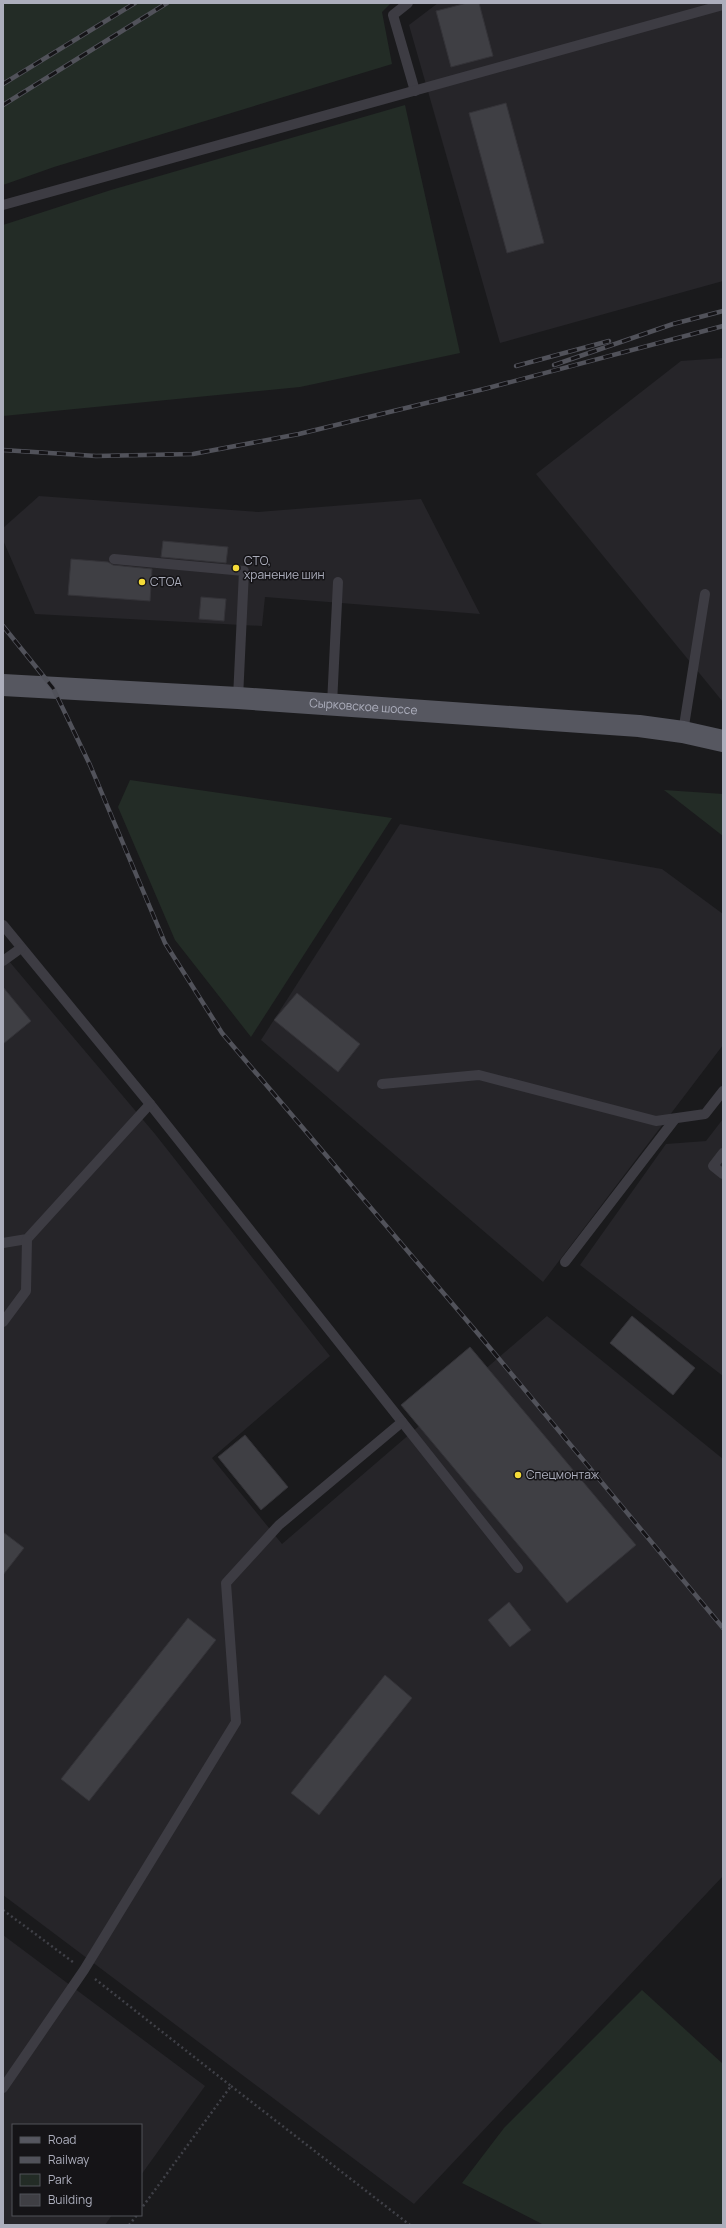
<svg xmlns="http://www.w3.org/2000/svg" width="726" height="2228" viewBox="0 0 726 2228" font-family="Manrope,sans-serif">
<rect width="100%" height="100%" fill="#1a1a1c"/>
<g fill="#262529">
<path d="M438,3H723V281L500,343L409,25Z"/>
<path d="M723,358V702L536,474L681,361Z"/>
<path d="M39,496L258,512L421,499L480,614L265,597L262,626L35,614L3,540V528Z"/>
<path d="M400,824L662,869L723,914V1045L543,1282L261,1040Z"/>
<path d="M3,954L155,1134L330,1356L212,1458L282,1544L547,1316L723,1459V1876L414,2204L3,1895Z"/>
<path d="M723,1119V1376L580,1265L666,1144L706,1141Z"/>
<path d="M3,1935L205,2086L141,2175V2125H13V2215H112L105,2225H3Z"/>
</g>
<g fill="#232c26">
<path d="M3,3H391L382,12L392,64L54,167L3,185Z"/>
<path d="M405,105L460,353L300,387L3,416V225L111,190Z"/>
<path d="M130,780L392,818L251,1037L175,940L118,807Z"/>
<path d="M664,790L723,794V836Z"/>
<path d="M642,1990L723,2064V2225H544L462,2183L504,2128Z"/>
</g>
<g fill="#3f3f44" stroke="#343338">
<path d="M467,3H479L493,56L451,67L436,11Z"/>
<path d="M506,103L544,243L507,253L469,113Z"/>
<path d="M163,541L228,547L226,563L161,557Z"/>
<path d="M71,559L108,562L113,565L152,569L150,601L68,595Z"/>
<path d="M201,597L226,599L224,621L199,619Z"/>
<path d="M3,987L31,1021L3,1044Z"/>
<path d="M297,993L360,1044L338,1072L274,1020Z"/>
<path d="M632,1316L695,1368L673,1395L610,1343Z"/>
<path d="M470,1347L636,1545L567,1603L401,1405Z"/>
<path d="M245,1435L288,1487L261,1510L218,1457Z"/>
<path d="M3,1532L24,1548L3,1575Z"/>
<path d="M509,1602L531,1630L510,1647L488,1620Z"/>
<path d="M188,1618L216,1640L89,1801L61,1779Z"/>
<path d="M385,1675L412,1698L319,1815L291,1793Z"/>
</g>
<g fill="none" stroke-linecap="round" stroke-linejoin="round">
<g stroke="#404148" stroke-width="2.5" stroke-dasharray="2 3" stroke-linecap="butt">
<path d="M3,1910L73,1962"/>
<path d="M95,1979L231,2086L141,2209"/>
<path d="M231,2086L410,2225"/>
<path d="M129,2225L137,2215"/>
</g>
<g stroke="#3d3c43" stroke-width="10">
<path d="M408,3L393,15L415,91"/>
<path d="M3,205L723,5"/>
<path d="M114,559L244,571L238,698"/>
<path d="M332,704L338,582"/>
<path d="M683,732L705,594"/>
<path d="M3,925L150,1104L518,1568"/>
<path d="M3,961L21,948"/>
<path d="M382,1084L479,1075L656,1121L705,1114L723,1091"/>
<path d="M723,1153L713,1166L723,1174"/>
<path d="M3,1243L27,1239L150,1104"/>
<path d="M565,1262L675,1119"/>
<path d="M3,1322L26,1291L27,1239"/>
<path d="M3,2088L84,1970L236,1722L226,1583L279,1525L402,1422"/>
</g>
<path stroke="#565760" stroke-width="22" id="s1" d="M3,685L238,698L639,726L683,732L723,741"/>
<defs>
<g id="rail">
<path d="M3,84L135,3"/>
<path d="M3,105L167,3"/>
<path d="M554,365L673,324L723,311"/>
<path d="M516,366L609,341"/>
<path d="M3,450L96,456L193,454L299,434L488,388L723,326"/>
<path d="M3,626L53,688L90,765L165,943L222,1033L480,1336L723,1628"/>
</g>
</defs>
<use href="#rail" stroke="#51525a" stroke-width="4.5"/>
<use href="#rail" stroke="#151417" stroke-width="3" stroke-dasharray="9" stroke-linecap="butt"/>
</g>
<g fill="#f5db38" stroke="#151417" stroke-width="1.5">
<circle cx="236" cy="568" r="4"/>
<circle cx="142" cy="582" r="4"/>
<circle cx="518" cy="1475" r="4"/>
</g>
<g text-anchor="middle" stroke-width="3" stroke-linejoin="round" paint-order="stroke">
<g font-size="12" fill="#acaebc" stroke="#151417" text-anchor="start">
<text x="244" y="565">СТО,<tspan x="244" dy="14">хранение шин</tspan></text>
<text x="150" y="586">СТОА</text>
<text x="526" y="1479">Спецмонтаж</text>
</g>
<g font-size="12" fill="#acaebc" stroke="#151417">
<text dy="4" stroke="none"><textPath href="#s1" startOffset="361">Сырковское шоссе</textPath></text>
</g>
</g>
<rect width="726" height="2228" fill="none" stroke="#acaebc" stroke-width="8"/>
<rect x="12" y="2124" width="130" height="92" fill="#151417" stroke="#515259"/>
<rect x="20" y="2137" width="20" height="6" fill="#565760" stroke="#515259"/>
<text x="48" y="2144" font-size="12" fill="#acaebc">Road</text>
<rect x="20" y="2157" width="20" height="6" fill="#51525a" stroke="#515259"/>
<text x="48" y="2164" font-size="12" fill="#acaebc">Railway</text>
<rect x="20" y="2174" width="20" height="12" fill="#232c26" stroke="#515259"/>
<text x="48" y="2184" font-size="12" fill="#acaebc">Park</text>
<rect x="20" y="2194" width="20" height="12" fill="#3f3f44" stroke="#515259"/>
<text x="48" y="2204" font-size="12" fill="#acaebc">Building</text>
</svg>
